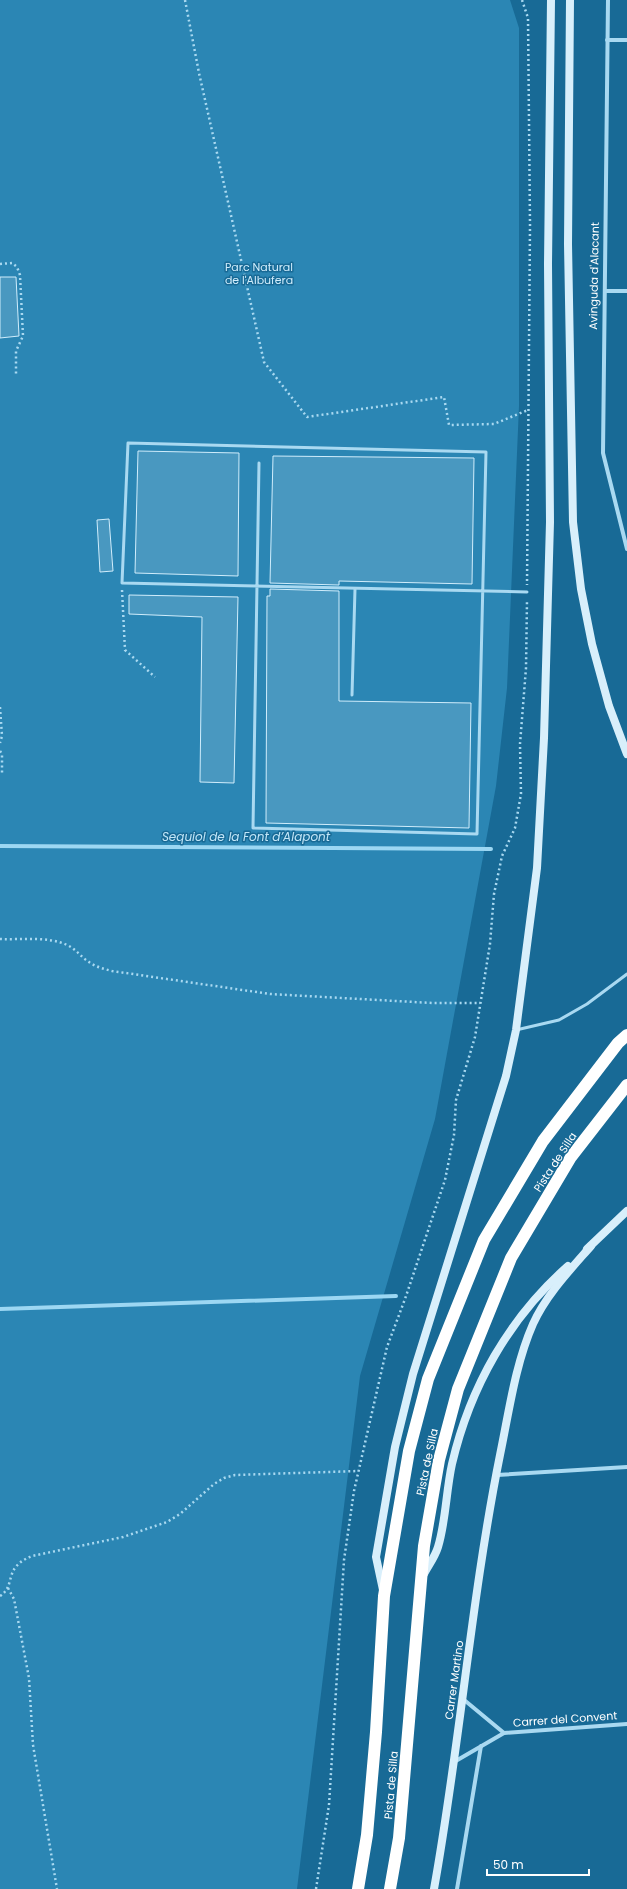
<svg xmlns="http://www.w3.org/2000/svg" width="627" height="1889" viewBox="0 0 627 1889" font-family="Poppins,sans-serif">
<rect width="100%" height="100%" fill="#186a96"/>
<path fill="#2b86b4" d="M0,0H510L519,28V406L507,688L496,786L435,1119L360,1376L297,1889H0Z"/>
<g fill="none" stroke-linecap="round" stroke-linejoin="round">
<g stroke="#9cd7f3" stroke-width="4">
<path d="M0,846L491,849"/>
<path d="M0,1309L396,1296"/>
</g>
</g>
<g fill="#4998c0" stroke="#d0edfc">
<path d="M0,277H16L19,336L0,338Z"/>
<path d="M138,451L239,453L238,576L135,573Z"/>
<path d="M273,456L474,458L472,584L339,581V585L270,583Z"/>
<path d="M109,519L113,571L100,572L97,520Z"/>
<path d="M270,589L339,591V701L471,703L469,828L266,823L267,596H270Z"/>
<path d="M129,595L238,597L234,783L200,782L202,617L129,614Z"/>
</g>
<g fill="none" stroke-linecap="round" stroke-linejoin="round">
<g stroke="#a9d9f1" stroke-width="2.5" stroke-dasharray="2 3" stroke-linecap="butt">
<path d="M185,0L199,73L264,362L307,417L444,397L449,425L494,424L528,410"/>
<path d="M522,0L528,18L530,225L527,585"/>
<path d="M0,264L12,263L17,267L20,275L23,336L16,351V375"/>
<path d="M122,590L125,650L155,677"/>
<path d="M0,707L2,736L0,743"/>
<path d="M0,751L2,754V775"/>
<path d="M0,939C21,940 48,936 67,945C76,949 81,957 89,962C96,967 104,969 112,971L270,994L432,1003H480"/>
<path d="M8,1588L14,1599L29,1678L33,1745L57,1889"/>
<path d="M0,1596C17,1585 2,1568 32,1556L123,1537L167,1522L180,1514L214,1484L224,1478L235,1475L358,1471"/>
<path d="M316,1889L329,1805L344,1560L354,1491L387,1347L405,1299L445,1180L454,1135L456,1100L475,1037L490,944L494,894L502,856L515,828L521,794L520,744L526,668L527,600"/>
</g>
<g stroke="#a9d9f1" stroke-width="3">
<path d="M259,463L253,828L477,834L486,452L128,443L122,583C257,586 392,589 527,592"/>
<path d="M352,695L355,589"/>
<path d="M516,1030L559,1020L587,1004L627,974"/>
</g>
<g stroke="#a9d9f1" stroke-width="4">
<path d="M608,0L603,453L627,549"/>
<path d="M607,40H627"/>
<path d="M606,291H627"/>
<path d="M497,1475L627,1467"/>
<path d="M504,1733L627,1724"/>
<path d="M454,1762L504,1733L463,1699"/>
<path d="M457,1889L481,1746"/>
</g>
<g stroke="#d8effb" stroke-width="8">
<path d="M570,0L568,244L573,522L581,589L592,644L609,706L627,754"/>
<path d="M587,1249L627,1211"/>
<path d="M424,1574C428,1566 435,1557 438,1547C446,1521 446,1491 452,1464C470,1387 509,1318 568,1266"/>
<path d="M383,1590L376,1557L395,1447L413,1374L506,1076L516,1030L537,868L544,738L550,522L548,264L551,0"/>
<path d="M434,1889C460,1745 471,1599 500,1455C509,1412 515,1365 533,1324C546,1295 570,1270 591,1246"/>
</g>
<g stroke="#fff" stroke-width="12">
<path d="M358,1889L367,1835L376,1732L384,1596L409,1451L428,1379L484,1240L543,1141L618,1043L627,1035"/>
<path d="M390,1889L399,1838L424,1546L439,1460L458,1389L511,1258L571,1157L627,1085"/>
</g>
</g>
<g text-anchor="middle" stroke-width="3" stroke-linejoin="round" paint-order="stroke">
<g font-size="11" fill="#d0edfc" stroke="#186a96">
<text x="259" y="271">Parc Natural<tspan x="259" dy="13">de l'Albufera</tspan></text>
</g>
<g font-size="11" fill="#fff" stroke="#186a96">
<text transform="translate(594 276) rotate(-89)" y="4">Avinguda d'Alacant</text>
<text transform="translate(555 1162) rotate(-57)" y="4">Pista de Silla</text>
<text transform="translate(427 1462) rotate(-78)" y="4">Pista de Silla</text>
<text transform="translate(454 1680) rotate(-82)" y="4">Carrer Martino</text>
<text transform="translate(565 1719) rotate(-4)" y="4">Carrer del Convent</text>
<text transform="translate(391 1785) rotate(-85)" y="4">Pista de Silla</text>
</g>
<g font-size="12" font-style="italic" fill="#c1e6f8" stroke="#186a96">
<text x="246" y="841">Sequiol de la Font d’Alapont</text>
</g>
</g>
<path d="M487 1869v6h102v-6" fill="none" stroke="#ffffff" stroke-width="2"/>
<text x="493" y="1869" font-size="12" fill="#ffffff" stroke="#186a96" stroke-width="3" paint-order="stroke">50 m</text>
</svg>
